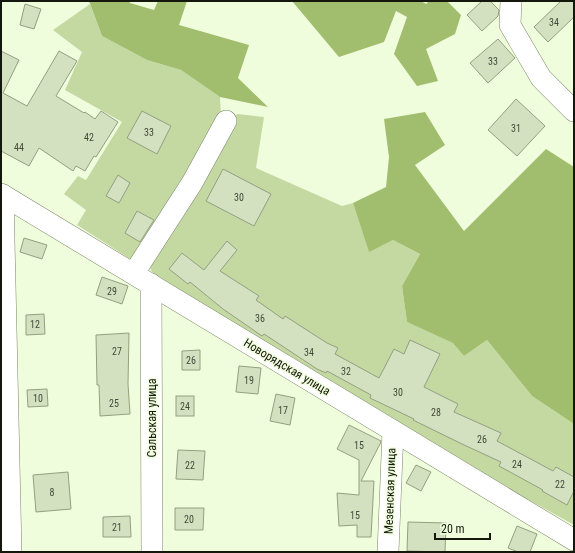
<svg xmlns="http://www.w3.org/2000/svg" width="575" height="553" viewBox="0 0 575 553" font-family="'Roboto Condensed',sans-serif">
<rect width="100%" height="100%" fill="#f0fddc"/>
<g fill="#c4d9a2">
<path d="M90,4L102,36L147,60L181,70L220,97L221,116L135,262L77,225L86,210L64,194L78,176L86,180L122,122L65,90L82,52L53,30Z"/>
<path d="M237,114L264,117L256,168L342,206L353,203L369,251L393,240L420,254L402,286L407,322L454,343L464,356L487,340L532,396L574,424V525L376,415L152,272L148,263Z"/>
</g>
<g fill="#a1bd6e">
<path d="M89,1H129L130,3L154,10L158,1H187L179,25L249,45L238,78L268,107L220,97L181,70L147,60L102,36Z"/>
<path d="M292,1H421L426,4L429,1H447L461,15L455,34L426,49L438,81L417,86L394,54L407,17L396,11L384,42L339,57Z"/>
<path d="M425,112L445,145L415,165L464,231L546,149L574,167V424L532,396L487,340L464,356L453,343L407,322L402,286L420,254L393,240L369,252L353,203L386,187L389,157L384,119Z"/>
</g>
<g fill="#d4e1c1" stroke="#939f81">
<path d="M482,1H490L499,10L498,16L482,31L467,15Z"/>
<path d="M561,1H574V17L548,42L534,27Z"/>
<path d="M25,4L41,9L34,29L20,25Z"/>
<path d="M498,39L515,58L488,83L470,63Z"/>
<path d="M1,51L19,60L3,93L27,106L59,51L77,61L56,96L84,113L85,112L95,119L101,111L118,122L96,157L94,156L85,171L76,166L73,171L39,148L29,166L1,151Z"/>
<path d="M516,99L545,126L517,156L488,130Z"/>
<path d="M142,111L171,126L157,154L127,138Z"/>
<path d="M223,169L271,194L254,226L206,201Z"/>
<path d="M118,175L130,183L119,203L106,196Z"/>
<path d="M137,211L154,220L140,242L125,233Z"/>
<path d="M24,238L47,245L42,259L20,252Z"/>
<path d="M227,241L237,250L220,271L259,296L256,300L283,319L285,316L327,343L338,348L335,354L379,378L394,349L404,354L410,340L440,354L424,387L458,404L454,412L501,433L497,441L553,471L556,467L574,477V491L567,505L542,491L543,490L499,466L501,462L462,444L413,420L414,419L370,398L371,395L327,371L326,373L317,369L264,334L262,336L223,309L190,282L188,284L169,269L182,253L204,270Z"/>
<path d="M102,277L128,286L122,304L96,295Z"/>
<path d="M44,314L45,334L26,335V315Z"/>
<path d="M129,333L128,384L130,414L100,416L99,385H97L96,335Z"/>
<path d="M200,350V370H182V351Z"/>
<path d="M239,366L261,368L258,394L236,392Z"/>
<path d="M47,389L48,406L28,407L27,390Z"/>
<path d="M276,394L295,398L290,425L270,421Z"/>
<rect x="176" y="396" width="18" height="20"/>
<path d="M349,425L381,441L380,444L361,481H374L371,537H357V525L339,526L337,493L359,495V460L337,449Z"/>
<path d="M178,450L205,451L203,480L176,479Z"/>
<path d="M416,465L431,472L421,491L406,483Z"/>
<path d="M68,472L71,509L36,512L33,475Z"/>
<path d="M175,508H204L203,530H175Z"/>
<path d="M130,516L131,537H103V517Z"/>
<path d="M408,522L446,523L445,552L407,551Z"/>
<path d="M517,526L537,534L530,552H518L508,548Z"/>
</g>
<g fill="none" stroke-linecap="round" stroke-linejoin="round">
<defs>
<g id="minor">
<path d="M511,1L510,25L541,78L574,111"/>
<path d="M1,194L574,540"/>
<path d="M3,195L11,552"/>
<path d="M134,273L192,183L226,121"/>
<path d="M151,284L152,552"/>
<path d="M388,552L393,431"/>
</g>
</defs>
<use href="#minor" stroke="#7a8568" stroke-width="22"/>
<use href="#minor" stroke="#fff" stroke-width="21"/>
</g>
<g text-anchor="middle" stroke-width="3" stroke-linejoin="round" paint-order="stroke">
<g font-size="10" fill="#434a39">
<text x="554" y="26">34</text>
<text x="493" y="65">33</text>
<text x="516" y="132">31</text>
<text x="149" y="136">33</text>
<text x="89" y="141">42</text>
<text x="19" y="151">44</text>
<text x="239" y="201">30</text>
<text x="112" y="295">29</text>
<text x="260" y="322">36</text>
<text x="35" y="328">12</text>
<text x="117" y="355">27</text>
<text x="309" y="356">34</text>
<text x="191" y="364">26</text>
<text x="346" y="375">32</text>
<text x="249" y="384">19</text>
<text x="398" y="396">30</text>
<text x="38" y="402">10</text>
<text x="114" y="407">25</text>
<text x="185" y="410">24</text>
<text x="283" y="414">17</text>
<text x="436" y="416">28</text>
<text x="482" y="443">26</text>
<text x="359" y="449">15</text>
<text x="517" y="468">24</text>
<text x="190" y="469">22</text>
<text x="560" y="488">22</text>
<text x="52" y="496">8</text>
<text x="355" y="519">15</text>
<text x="189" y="523">20</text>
<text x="117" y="531">21</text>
</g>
<g font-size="12" fill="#13170c" stroke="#f0fddc">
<text transform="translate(287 367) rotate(31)" y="4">Новорядская улица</text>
<text transform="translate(152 418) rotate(-90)" y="4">Сальская улица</text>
<text transform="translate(390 491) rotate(-88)" y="4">Мезенская улица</text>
</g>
</g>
<rect width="575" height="553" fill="none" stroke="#13170c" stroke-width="4"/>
<path d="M435 533v6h55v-6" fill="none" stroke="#13170c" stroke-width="2"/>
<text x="441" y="533" font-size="12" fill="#13170c" stroke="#f0fddc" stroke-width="3" paint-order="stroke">20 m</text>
</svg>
